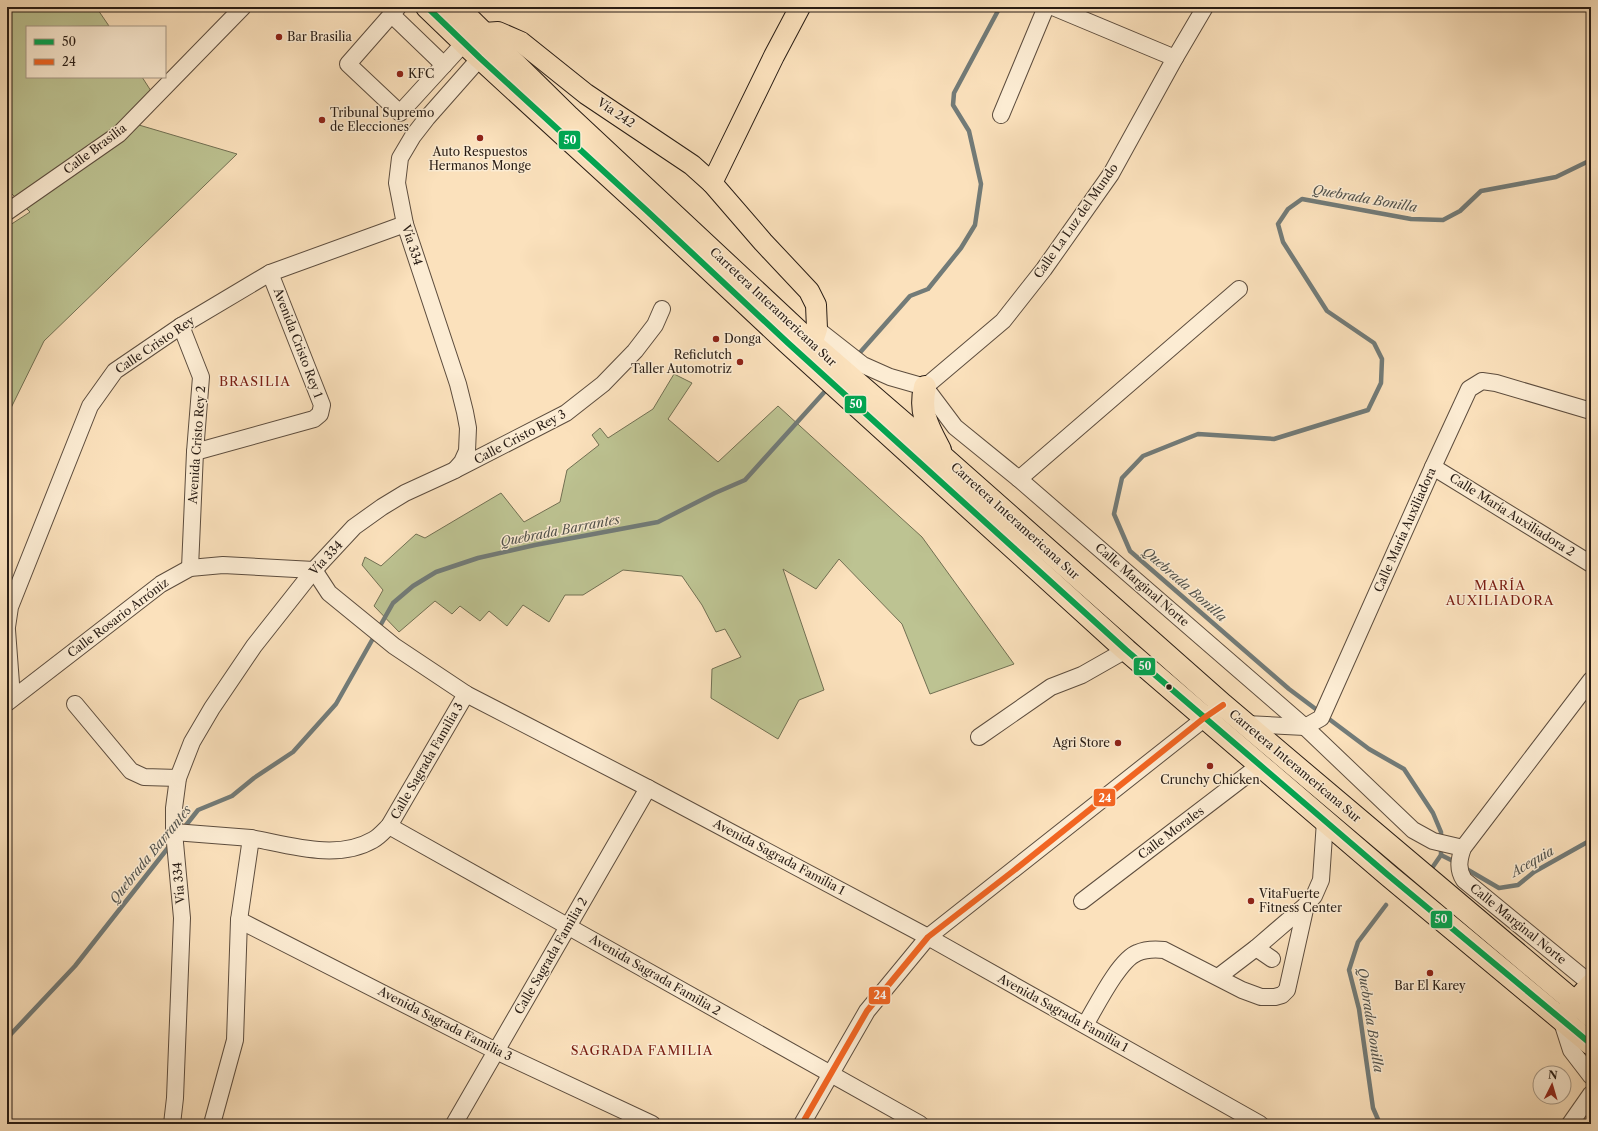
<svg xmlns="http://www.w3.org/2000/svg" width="1598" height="1131" viewBox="0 0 1598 1131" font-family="'Libre Caslon Text',serif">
<rect width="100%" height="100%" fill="#fbe1bc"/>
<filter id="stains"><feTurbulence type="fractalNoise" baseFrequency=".005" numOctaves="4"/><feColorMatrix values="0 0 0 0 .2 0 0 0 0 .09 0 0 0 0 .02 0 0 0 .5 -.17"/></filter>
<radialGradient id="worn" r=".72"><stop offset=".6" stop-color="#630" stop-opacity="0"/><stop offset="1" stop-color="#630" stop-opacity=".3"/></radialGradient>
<g fill="#bdc392" stroke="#727053">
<path d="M7,7H96L109,26L27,27V77H142L151,91L122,120L237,154L44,341L7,416V227L30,212L7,189Z"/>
<path d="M674,374L692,383L668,419L718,462L778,406L922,537L1014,664L930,694L902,624L839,559L816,589L783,569L824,690L799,700L778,739L711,698L712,669L741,657L725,629L716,632L702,605L682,576L623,570L583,595H565L549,622L523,605L507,626L489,611L480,621L460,606L452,614L435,601L399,632L374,606L383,590L362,565L365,557L381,566L416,534L425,538L501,493L524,522L560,502L567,470L599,445L592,435L600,428L608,438L653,409Z"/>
</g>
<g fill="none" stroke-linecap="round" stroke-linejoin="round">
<g stroke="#727b78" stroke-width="4.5">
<path d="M856,357L910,296L928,289L961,248L975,225L981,184L969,131L953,105L954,93L1000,7"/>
<path d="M183,829L198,810L232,796L254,778L293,752L336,704L393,603L413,586L436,572L478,558L535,545L658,522L715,493L745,480L828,388"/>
<path d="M1441,855L1457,863"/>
<path d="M1463,867L1499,888L1518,885L1534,872L1591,840"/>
<path d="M1432,868L1441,855V832L1433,813L1404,769L1369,749L1289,689L1130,551L1114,514L1122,478L1143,456L1198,434L1274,439L1368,410L1381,383L1382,359L1374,343L1327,311L1283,242L1278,224L1288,209L1302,199L1411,219L1443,220L1460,211L1481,191L1556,177L1591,160"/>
<path d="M7,1041L11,1034L75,966L171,844"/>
<path d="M1380,1124L1373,1108L1359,1009L1349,970L1358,942L1386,905"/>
</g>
<defs>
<g id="minor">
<path d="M398,7L348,64L400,113L464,43"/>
<path d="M1053,7L1175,58"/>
<path d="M392,15L444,65"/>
<path d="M1001,115L1046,7"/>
<path d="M7,212L119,134L243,7"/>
<path d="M181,326L201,377L195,452L190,568"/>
<path d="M817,329L863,365L890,377L925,387L955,427L1019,479L1305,727L1413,830L1433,841L1463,848"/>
<path d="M925,387L1003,321L1044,269L1111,174L1175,58L1205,7"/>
<path d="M195,452L314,419L320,414L322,405L270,273"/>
<path d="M1433,467L1591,564"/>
<path d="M455,470L462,462L467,451L468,428L465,412L458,384L405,224L397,183L400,158L413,136L427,118L480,58"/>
<path d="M1019,479L1239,289"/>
<path d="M7,627L10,607L90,406L115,371L181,326L270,273L405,224"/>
<path d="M7,630L12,697"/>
<path d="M1591,680L1463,848C1459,859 1457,869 1464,880L1591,984"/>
<path d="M7,703L161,584L190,568L223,565L314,570L329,593L394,646L466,694L648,788L928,937L1260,1124"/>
<path d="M75,704L131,771L144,777L178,778"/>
<path d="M1246,724L1305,727L1321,718L1433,467L1469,389L1482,381L1496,383L1591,411"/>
<path d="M979,737L1051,687L1082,675L1126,650"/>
<path d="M389,826L920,1124"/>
<path d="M174,832L251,838"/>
<path d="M1082,901L1260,765"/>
<path d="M239,920L496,1051L652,1124"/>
<path d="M1256,948L1272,959"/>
<path d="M1218,977L1256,948L1306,905L1314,896L1321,880L1325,821"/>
<path d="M1561,1019L1571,1050L1591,1076"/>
<path d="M1085,1025C1096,1007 1119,960 1137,953C1146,949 1155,949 1164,950L1242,990L1261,997H1275L1282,995L1287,990L1306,905"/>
<path d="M172,1124L175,1098L182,918L174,832V808L178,778L192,742L212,708L254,646L314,570L354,527L382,507L405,493L453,471L566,413L603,384L635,351L655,325L662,309"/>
<path d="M212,1124L235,1040L239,920L251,838C289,845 337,861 373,840C379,837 384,831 389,826L466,694"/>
<path d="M454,1124L648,788"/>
<path d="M802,1124L867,1011L928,937L1214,711"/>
<path d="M1570,1124L1591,1094"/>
</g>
<g id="major">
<path d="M484,33L498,32L521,42L586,94L692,165L712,183L763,242L809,291L816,305L817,329L812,344L809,347H799"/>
<path d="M712,183L774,56L800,7"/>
</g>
<g id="highway">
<path d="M427,7L480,58L646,210L788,343L1126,650L1388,875L1591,1044"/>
<path d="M457,7L569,117L812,344L944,458L1223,705L1591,1016"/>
<path d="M925,387C919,413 928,427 940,450"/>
<path d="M1566,1013L1591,985"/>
</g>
</defs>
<use href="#minor" stroke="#5d4d3e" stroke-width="18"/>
<use href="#major" stroke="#281c14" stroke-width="22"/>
<use href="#highway" stroke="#281c14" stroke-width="24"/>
<use href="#minor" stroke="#fcecd3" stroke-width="16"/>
<use href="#major" stroke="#fbe1bc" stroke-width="20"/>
<use href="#highway" stroke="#fbe1bc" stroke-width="22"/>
<defs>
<path id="bus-1" d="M427,7L480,58L646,210L788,343L1126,650L1388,875L1591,1044"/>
<path id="bus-2" d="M802,1124L867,1011L928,937L1012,872L1204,718L1223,705"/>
</defs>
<use href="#bus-1" stroke="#fcecd3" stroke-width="9"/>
<use href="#bus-2" stroke="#fcecd3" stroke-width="9"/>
<use href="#bus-1" stroke="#00a651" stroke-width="6"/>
<use href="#bus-2" stroke="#f26522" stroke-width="6"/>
</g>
<g fill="#8f2418" stroke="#fcecd3" stroke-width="1.5">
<circle cx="279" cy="37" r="4"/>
<circle cx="400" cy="74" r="4"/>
<circle cx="322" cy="120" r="4"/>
<circle cx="480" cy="138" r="4"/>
<circle cx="716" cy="339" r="4"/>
<circle cx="740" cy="362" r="4"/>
<circle cx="1118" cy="743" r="4"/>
<circle cx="1210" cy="766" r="4"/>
<circle cx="1251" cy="901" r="4"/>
<circle cx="1430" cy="973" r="4"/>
</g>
<circle fill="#281c14" stroke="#fcecd3" stroke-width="1.5" cx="1169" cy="687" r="3.5"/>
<g text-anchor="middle" stroke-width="3" stroke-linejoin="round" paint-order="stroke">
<g font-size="12" fill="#281c14" stroke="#fcecd3" text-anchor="start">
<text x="287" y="41">Bar Brasilia</text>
<text x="408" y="78">KFC</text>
<text x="330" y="117">Tribunal Supremo<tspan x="330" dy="14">de Elecciones</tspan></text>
<text x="480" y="156" text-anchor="middle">Auto Respuestos<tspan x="480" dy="14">Hermanos Monge</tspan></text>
<text x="724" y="343">Donga</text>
<text x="732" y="359" text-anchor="end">Reficlutch<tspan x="732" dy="14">Taller Automotriz</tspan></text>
<text x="1110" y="747" text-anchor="end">Agri Store</text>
<text x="1210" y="784" text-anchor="middle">Crunchy Chicken</text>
<text x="1259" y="898">VitaFuerte<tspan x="1259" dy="14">Fitness Center</tspan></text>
<text x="1430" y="990" text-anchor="middle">Bar El Karey</text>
</g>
<g font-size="12" fill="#281c14" stroke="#fcecd3">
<text transform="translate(616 113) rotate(34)" y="4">Vía 242</text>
<text transform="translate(95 149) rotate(-37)" y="4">Calle Brasilia</text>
<text transform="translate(1076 221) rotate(-55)" y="4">Calle La Luz del Mundo</text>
<text transform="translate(412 245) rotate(72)" y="4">Vía 334</text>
<text transform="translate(773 307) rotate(43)" y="4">Carretera Interamericana Sur</text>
<text transform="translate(298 343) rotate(69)" y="4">Avenida Cristo Rey 1</text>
<text transform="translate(155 345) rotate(-34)" y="4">Calle Cristo Rey</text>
<text transform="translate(520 437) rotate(-28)" y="4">Calle Cristo Rey 3</text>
<text transform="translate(197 445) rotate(-86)" y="4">Avenida Cristo Rey 2</text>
<text transform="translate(1512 515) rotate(32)" y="4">Calle María Auxiliadora 2</text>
<text transform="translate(1015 521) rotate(42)" y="4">Carretera Interamericana Sur</text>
<text transform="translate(1405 530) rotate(-66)" y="4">Calle María Auxiliadora</text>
<text transform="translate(326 558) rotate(-47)" y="4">Vía 334</text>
<text transform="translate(1142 585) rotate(41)" y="4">Calle Marginal Norte</text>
<text transform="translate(118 618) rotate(-37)" y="4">Calle Rosario Arróniz</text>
<text transform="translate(427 761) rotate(-60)" y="4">Calle Sagrada Familia 3</text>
<text transform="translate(1295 766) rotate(40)" y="4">Carretera Interamericana Sur</text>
<text transform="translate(1171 833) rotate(-37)" y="4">Calle Morales</text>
<text transform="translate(779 857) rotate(28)" y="4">Avenida Sagrada Familia 1</text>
<text transform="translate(179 883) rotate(-95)" y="4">Vía 334</text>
<text transform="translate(1518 924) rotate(39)" y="4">Calle Marginal Norte</text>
<text transform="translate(551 956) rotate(-60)" y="4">Calle Sagrada Familia 2</text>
<text transform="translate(655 975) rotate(30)" y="4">Avenida Sagrada Familia 2</text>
<text transform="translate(1063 1013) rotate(29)" y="4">Avenida Sagrada Familia 1</text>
<text transform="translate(445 1024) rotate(27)" y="4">Avenida Sagrada Familia 3</text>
</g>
<g font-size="13" font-style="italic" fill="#53544e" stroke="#fcecd3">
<text transform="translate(1365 198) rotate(10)" y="5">Quebrada Bonilla</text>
<text transform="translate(560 530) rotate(-11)" y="5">Quebrada Barrantes</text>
<text transform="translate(1185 584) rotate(41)" y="5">Quebrada Bonilla</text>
<text transform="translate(150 854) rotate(-51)" y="5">Quebrada Barrantes</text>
<text transform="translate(1532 861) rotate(-30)" y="5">Acequia</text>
<text transform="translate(1371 1020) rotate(81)" y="5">Quebrada Bonilla</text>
</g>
<g font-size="13" letter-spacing="1" fill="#7a1f14" stroke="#fcecd3">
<text x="255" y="386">BRASILIA</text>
<text x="1500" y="590">MARÍA<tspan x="1500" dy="15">AUXILIADORA</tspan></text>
<text x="642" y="1055">SAGRADA FAMILIA</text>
</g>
</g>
<g stroke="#fcecd3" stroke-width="1.5">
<rect x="558" y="130" width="23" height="20" rx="4" fill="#00a651"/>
<rect x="844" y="395" width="23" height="19" rx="4" fill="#00a651"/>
<rect x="1133" y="657" width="23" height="19" rx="4" fill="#00a651"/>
<rect x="1093" y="788" width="23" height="19" rx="4" fill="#f26522"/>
<rect x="1430" y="910" width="23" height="19" rx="4" fill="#00a651"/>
<rect x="868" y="986" width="23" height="19" rx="4" fill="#f26522"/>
</g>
<g font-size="11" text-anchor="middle" font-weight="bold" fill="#fff">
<text x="570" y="144">50</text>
<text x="856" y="408">50</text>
<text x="1145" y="670">50</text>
<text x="1105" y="802">24</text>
<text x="1441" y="923">50</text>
<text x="880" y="999">24</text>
</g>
<rect width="1598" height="1131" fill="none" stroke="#fbe1bc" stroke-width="24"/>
<rect x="8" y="8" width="1582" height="1115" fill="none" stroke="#281c14" stroke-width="2"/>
<rect x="12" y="12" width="1574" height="1107" fill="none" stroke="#281c14"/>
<rect x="26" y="26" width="140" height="52" fill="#fcecd3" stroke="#a79987"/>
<rect x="34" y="39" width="20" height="6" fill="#00a651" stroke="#a79987"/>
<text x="62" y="46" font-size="12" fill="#281c14">50</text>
<rect x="34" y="59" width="20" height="6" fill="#f26522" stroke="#a79987"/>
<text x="62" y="66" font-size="12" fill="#281c14">24</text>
<g transform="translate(1552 1085) rotate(5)"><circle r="19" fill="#fcecd3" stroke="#a79987"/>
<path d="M0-3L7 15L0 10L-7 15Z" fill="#8f2418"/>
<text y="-6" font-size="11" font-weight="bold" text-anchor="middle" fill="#281c14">N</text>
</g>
<rect width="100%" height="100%" filter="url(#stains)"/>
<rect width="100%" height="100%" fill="url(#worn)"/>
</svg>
